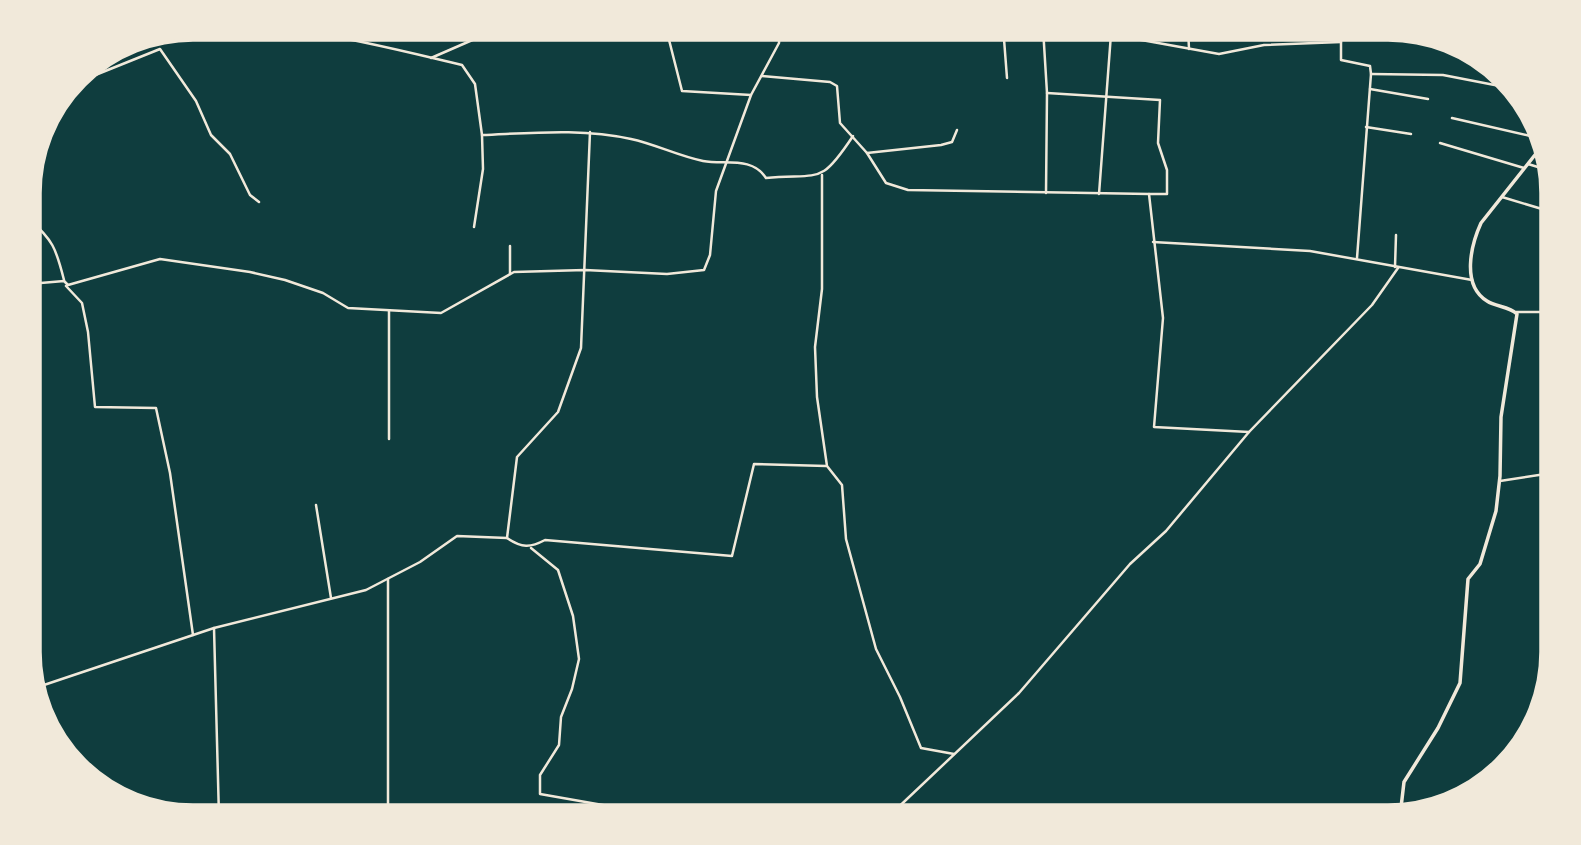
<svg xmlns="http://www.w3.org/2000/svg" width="1581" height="845" viewBox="0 0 1581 845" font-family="'Public Sans',sans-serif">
<rect width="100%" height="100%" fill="#0f3d3e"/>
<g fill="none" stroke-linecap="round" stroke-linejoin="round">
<g stroke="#f1e9da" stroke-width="2.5">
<path d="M303,28L308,32C361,40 411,53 462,65L475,84L482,135C532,133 582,128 631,139C655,144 678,156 703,161C725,165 752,156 766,178C821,173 820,186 853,136"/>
<path d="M666,28L682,91L751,95"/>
<path d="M1043,28L1047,93L1046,193"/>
<path d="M1075,28L1219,54L1264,45L1341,42"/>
<path d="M1188,28L1189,49"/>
<path d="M1341,28V60L1370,66L1371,74L1357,258"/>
<path d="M981,38L1043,32"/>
<path d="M1341,38L1414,37"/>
<path d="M1004,39L1007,78"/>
<path d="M431,58L500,28"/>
<path d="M1371,74L1443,75L1510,88"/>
<path d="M762,76L830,82L837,86L840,123L867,153L886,183L908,190L1149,194L1163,318L1154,427L1249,432"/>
<path d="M73,84L160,49L196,101L211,135L230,154L250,195L259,202"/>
<path d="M1370,89L1428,99"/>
<path d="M1047,93L1160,100L1158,143L1167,170V194H1149"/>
<path d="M1452,118L1539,138"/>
<path d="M1366,127L1411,134"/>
<path d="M1440,143L1524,168"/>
<path d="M867,153L941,145L952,142L957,130"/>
<path d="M1528,164L1551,171"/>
<path d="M822,175V289L815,347L817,397L827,466L842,485L846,539L876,649L900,697L921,748L954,754"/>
<path d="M1099,194L1111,34"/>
<path d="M1502,197L1552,212"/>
<path d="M28,218C53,240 56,248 64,280"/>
<path d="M474,227L483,169L482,135"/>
<path d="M1153,242L1310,251L1472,280"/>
<path d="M1395,267L1396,235"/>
<path d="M510,274V246"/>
<path d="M29,284L64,281L68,285L160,259L250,272L285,280L323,293L348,308L441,313L514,272L585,270L667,274L704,270L710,255L716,191L751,95L779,43L780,28"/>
<path d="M66,286L82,303L88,332L95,407L156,408L170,473L193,635"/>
<path d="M1516,312H1552"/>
<path d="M389,439V311"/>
<path d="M1500,481L1552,473"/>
<path d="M316,505L331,598"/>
<path d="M507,538C522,548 530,548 545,540L732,556L754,464L826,466"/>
<path d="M531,548L558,570L573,616L579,659L572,689L561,717L559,745L540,775V794L671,817"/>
<path d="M214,628L219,817"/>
<path d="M35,688L214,628L366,590L420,562L457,536L507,538L517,457L558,412L581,348L590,132"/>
<path d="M388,817V579"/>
<path d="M683,817L696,808L755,817"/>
<path d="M888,817L1019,693L1130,564L1166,531L1249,432L1372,305L1398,268"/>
</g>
<path stroke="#f1e9da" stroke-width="3.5" d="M1400,816L1404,782L1438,728L1460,683L1468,579L1480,564L1496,511L1500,476L1501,417L1517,314C1509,306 1496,307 1487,301C1461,285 1471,245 1481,223L1542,146"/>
</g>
<path d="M0 0H1581V845H0ZM193 40H1388A153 153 0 0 1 1541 193V652A153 153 0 0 1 1388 805H193A153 153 0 0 1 40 652V193A153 153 0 0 1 193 40Z" fill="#f1e9da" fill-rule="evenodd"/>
<path fill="none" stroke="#f1e9da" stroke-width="3.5" d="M193 40H1388A153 153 0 0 1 1541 193V652A153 153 0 0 1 1388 805H193A153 153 0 0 1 40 652V193A153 153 0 0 1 193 40Z"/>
</svg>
